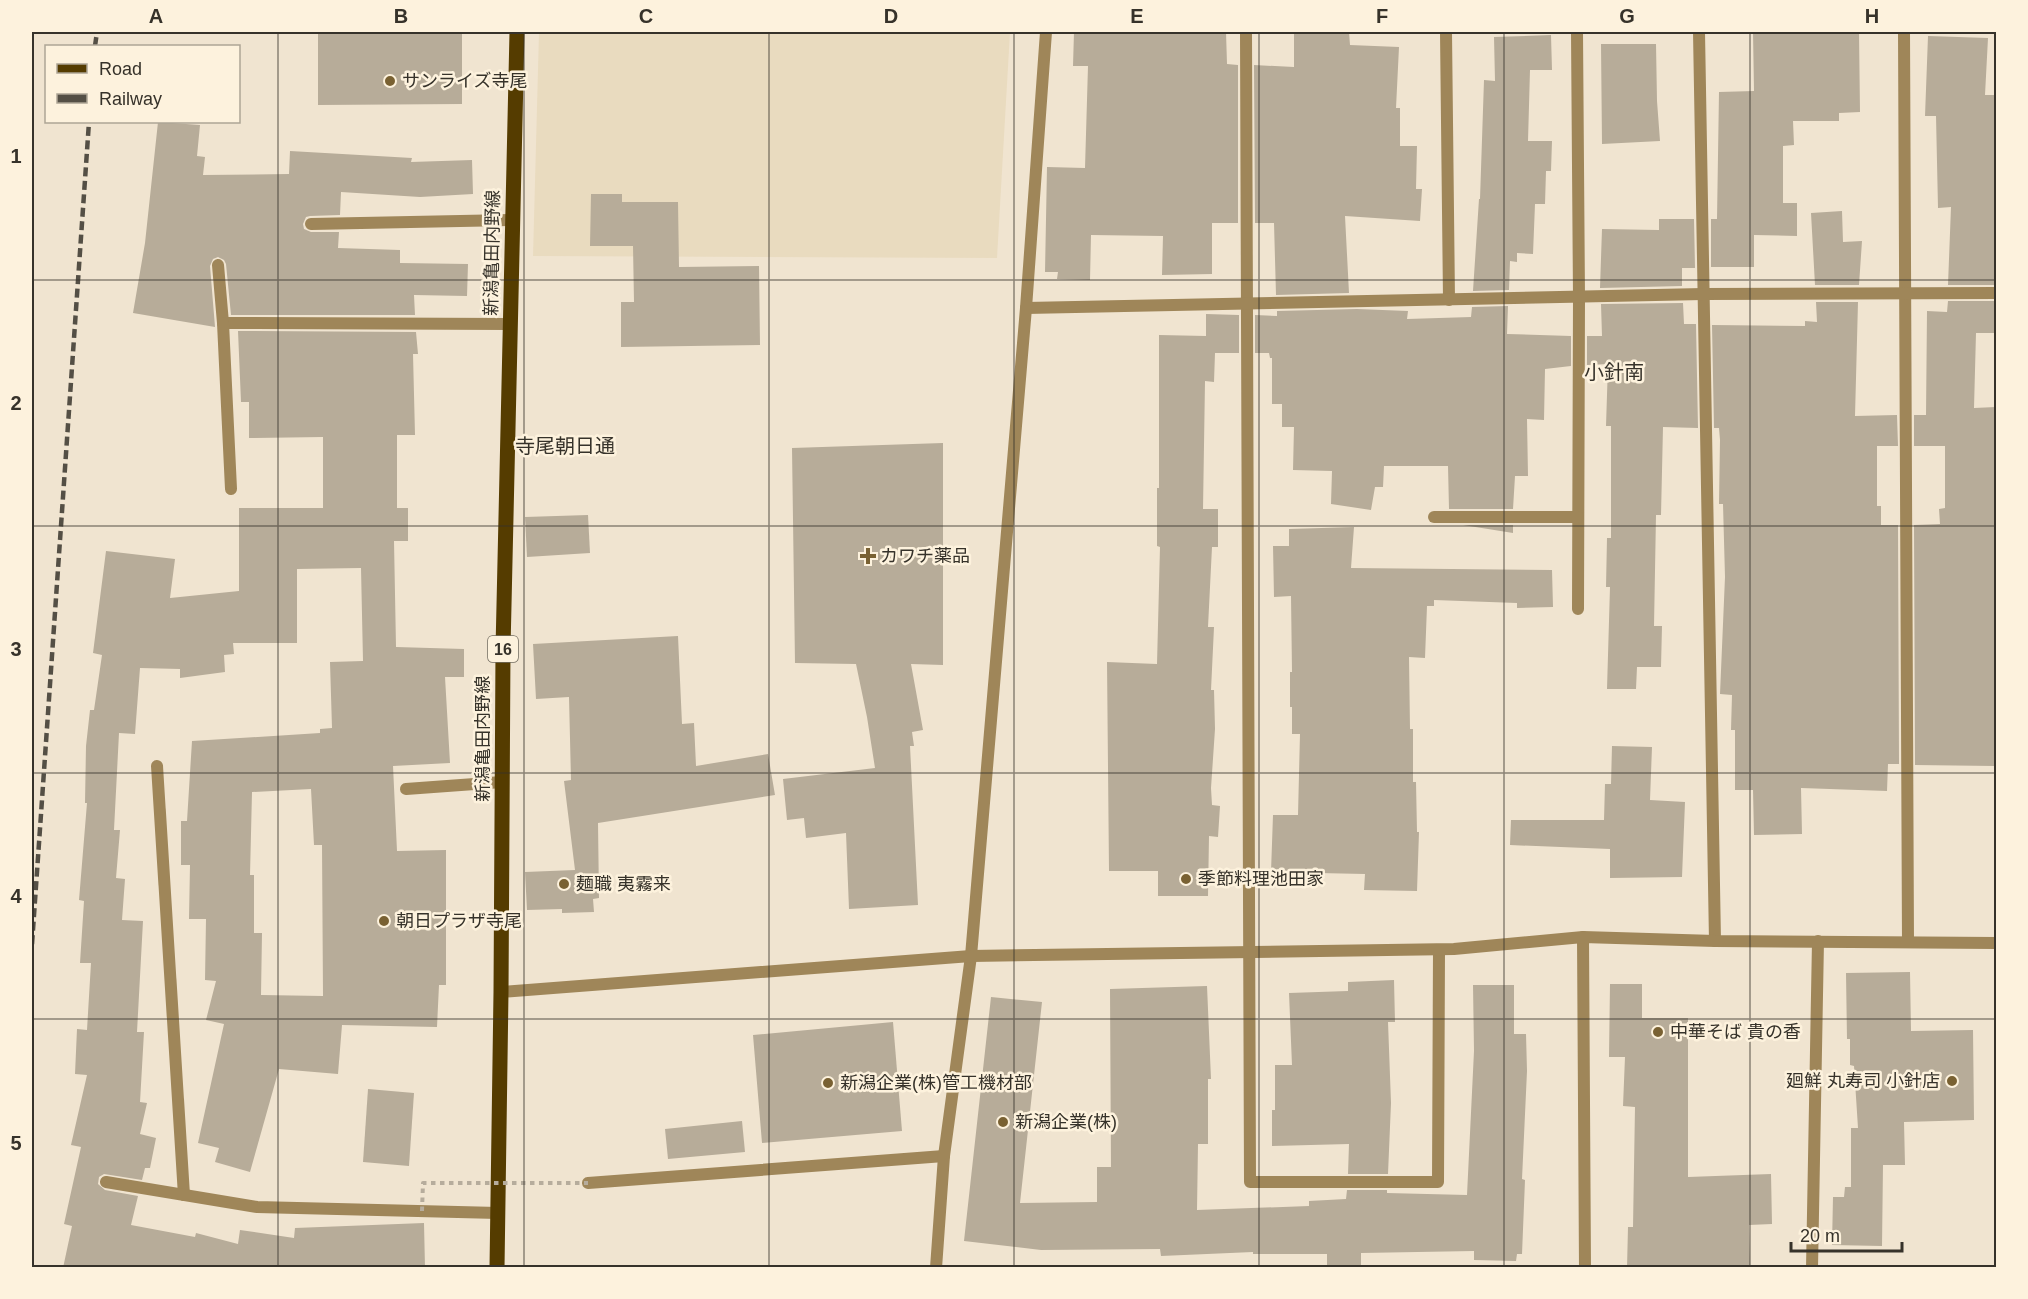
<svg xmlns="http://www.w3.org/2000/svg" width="2028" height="1299" viewBox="0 0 2028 1299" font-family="Arial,'Noto Sans JP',sans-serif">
<rect width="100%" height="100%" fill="#f0e4d0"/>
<path fill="#e9dbbf" d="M539,32H1010L997,258L533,256Z"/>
<g fill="#b7ac99" fill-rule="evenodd">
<path d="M462,32V104L318,105V34Z"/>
<path d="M1074,32H1226L1227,64L1238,65V223H1212V274L1162,275L1163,236L1091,235L1090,280L1057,279L1058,272H1045L1047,167L1085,168L1088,66H1073Z"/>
<path d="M1294,32H1349L1350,45L1399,47L1396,108H1400V146H1417L1416,189H1422L1420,221L1345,216L1349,293L1276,295L1274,223H1255L1254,65L1294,67Z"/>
<path d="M1753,32H1859L1860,112L1839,113V121H1793L1794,145L1783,146V203H1797V236L1754,235V267H1711V219H1717L1719,92L1754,91Z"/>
<path d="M1551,35L1552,70H1530L1528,141H1552L1551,171H1546L1545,204H1535L1533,254L1517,253V262L1510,261L1509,290L1473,291L1479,199H1480L1484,80L1495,81L1494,37Z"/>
<path d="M1928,36L1988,38L1985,95H1996V285H1948L1951,207L1938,208L1936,116H1925Z"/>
<path d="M1601,44H1656L1657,101L1660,141L1602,144Z"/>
<path d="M158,122L200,125L197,156L205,157L203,175L289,174L290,151L412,158L411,162L472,160L473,194L420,197L341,192L340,215L310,216L306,217L303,224L304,229L311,232H339L338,248L400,250V263L468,264L467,296L414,295L415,315H231L226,264L224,260L218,257L213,259L210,266L215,327L133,313L145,243Z"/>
<path d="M591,194H622V202H678L679,267L759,266L760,345L621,347V302H634L633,246H590Z"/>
<path d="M1842,211L1843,242L1862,241L1859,285H1815L1811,213Z"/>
<path d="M1659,219H1694L1695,268H1682V286L1600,288L1602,229L1659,230Z"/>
<path d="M1948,301H1996V333H1976L1974,408L1996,407L1995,766L1915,765L1914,525L1940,524L1939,509L1945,508V446H1914V415H1926L1927,311L1947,312Z"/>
<path d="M1816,302H1858L1855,416L1897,415L1898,446H1877V506H1881V525H1898L1899,764H1888L1887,791L1801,788L1802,834L1754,835L1753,790H1735V730H1731L1732,695L1720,694L1725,577L1723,504H1719L1720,440L1719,428H1714L1712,325L1805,326V321L1817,322Z"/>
<path d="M1683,303L1684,324H1696L1698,428L1663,427L1661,515H1656L1654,626H1662L1661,667H1637L1636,689H1607L1610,587H1606L1607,538H1611V426H1606L1608,364L1587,365V336H1602L1601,304Z"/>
<path d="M1508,306L1507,334L1571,336V366L1545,369L1544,420L1527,419L1528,476H1515L1513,509H1449L1448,466H1384L1383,487H1375L1371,510L1331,504L1332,471L1293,470L1294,427H1282V404H1272V358H1270L1269,353H1255V315L1277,316V311L1357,309L1408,311L1407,319L1471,317L1472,307Z"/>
<path d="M1206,314L1239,315V353H1215L1214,382L1205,381L1203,509H1218V547H1212L1208,627H1214L1211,690H1214L1215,729L1211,788L1212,805L1220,806L1218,837L1209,836L1208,896H1158V871H1109L1107,662L1157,664L1160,547L1157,546V488H1159V335L1206,336Z"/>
<path d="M238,331L416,332L418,354H413L415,435H397V508H408V541H394L396,647L464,649V677H445L450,763L393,766L397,851L446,850V985H439L437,1027L342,1025L338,1074L279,1069L250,1172L215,1162L219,1148L198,1143L224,1024L206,1020L216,981L205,980L206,919H189L190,865H181V821H187L192,741L320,733V729L332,728L330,662L363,661L361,568L297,569V643H233L234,654L224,655L225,672L180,678V669L140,668L135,734L119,733L114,830H120L116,878L125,879L122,920L143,921L137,1032H144L140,1102L147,1103L140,1134L156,1138L150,1168H145L142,1180L104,1174L99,1177L98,1184L105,1190L138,1196L131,1225L195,1237L196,1233L238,1244L240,1230L294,1238L295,1228L424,1223L425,1268H63L72,1226L64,1224L81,1147L71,1145L87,1075L75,1074L77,1029L87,1030L91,963H80L84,901L79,900L87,803H85L86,746L90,710H94L102,655L93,653L106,551L175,559L170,598L239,591V508H323V437L249,438V402H241ZM311,789L314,845H322L323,996L261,995L262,933H254V875H250L252,792Z"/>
<path d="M943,443V665L911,664L923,730L912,732L914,746H910L918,905L849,909L846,833L806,838L804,818L787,820L783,779L875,768L867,717L856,664L795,663L792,448Z"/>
<path d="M588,515L590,553L527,557L525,517Z"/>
<path d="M1463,525H1513V533Z"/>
<path d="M1354,527L1351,568L1552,570L1553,607L1517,608V603L1434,600V606H1427L1425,658L1409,657L1410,729H1413V782H1416L1417,832H1419L1417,891L1364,890L1365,874L1271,872L1273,815H1298L1300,734H1292V707H1290V672H1292L1291,596L1274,597L1273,546H1289V529Z"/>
<path d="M678,636L682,724L694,723L696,766L768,754L775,795L598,823L599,898L593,899L594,912L562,913V909L527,910L525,872L575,870L564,781L571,780L569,697L536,699L533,644Z"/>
<path d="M1612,746L1652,747L1650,800L1685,802L1682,877L1610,878V849L1510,845L1511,820H1604L1605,784H1611Z"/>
<path d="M1910,972L1911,1031L1973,1030L1974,1120L1904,1122L1905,1165H1883L1882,1246L1832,1245L1833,1197H1844L1845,1187H1851V1128H1858L1854,1066L1850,1065V1039H1847L1846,973Z"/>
<path d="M1394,980L1395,1022H1388L1391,1103L1388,1174H1348L1349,1144L1272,1146V1110H1275V1065H1292L1289,993L1348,991V982Z"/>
<path d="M1610,984H1642V1018H1688V1177L1771,1174L1772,1224L1749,1225L1750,1265L1627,1268L1628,1227H1633L1635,1107L1623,1106L1625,1057H1609Z"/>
<path d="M1473,985H1514V1034H1526L1527,1071L1522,1179L1525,1180L1522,1254H1517L1516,1261L1474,1260V1251L1361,1253V1268H1327V1254H1253V1252L1161,1256L1160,1249L1041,1250L964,1241L991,997L1042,1002L1020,1203L1097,1202V1167H1111L1110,989L1207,986L1211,1079H1208V1144H1198L1197,1210L1309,1206V1201L1346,1199L1347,1190H1387V1193L1467,1195L1474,1051Z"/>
<path d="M893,1022L902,1131L762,1143L753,1035Z"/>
<path d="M368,1089L414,1093L409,1166L363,1162Z"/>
<path d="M742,1121L745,1152L668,1159L665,1129Z"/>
</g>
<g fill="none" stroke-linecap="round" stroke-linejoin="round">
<g stroke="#9f8659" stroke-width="12">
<path d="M1246,32L1250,1182H1438L1439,950"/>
<path d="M1446,32L1449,300"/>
<path d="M1577,32L1579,298L1578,609"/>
<path d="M1699,32L1715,941"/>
<path d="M1904,32L1908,942"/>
<path d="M311,224L513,220"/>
<path d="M218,265L223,323L510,324"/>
<path d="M1026,308L1703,294L1996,293"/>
<path d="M223,323L231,489"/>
<path d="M1434,517H1578"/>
<path d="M157,766L184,1195"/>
<path d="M406,789L502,782"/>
<path d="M1583,937L1585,1268"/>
<path d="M106,1182L257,1207L498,1213"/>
<path d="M588,1183L944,1156"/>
<path d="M936,1268L944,1156L971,956L1026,308L1046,32"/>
<path d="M1812,1268L1818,941"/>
</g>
<path stroke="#9f8659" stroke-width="12" d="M501,992L971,956L1454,949L1583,937L1715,941L1996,943"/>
<path stroke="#553c00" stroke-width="15" d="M497,1268L501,992L503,649L517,32"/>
<g stroke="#544f45" stroke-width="4.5" stroke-dasharray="9 4.5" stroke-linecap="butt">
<path d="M95,46L97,32"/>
<path d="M32,944L89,122"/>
</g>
<path stroke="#b6ac9c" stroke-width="4" stroke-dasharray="4.5 4.5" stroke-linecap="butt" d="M422,1211L423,1183H588"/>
</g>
<path fill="none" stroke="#36322a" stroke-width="1.5" stroke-opacity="0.55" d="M278,32V1268M524,32V1268M769,32V1268M1014,32V1268M1259,32V1268M1504,32V1268M1750,32V1268M32,280H1996M32,526H1996M32,773H1996M32,1019H1996"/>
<g fill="#796132" stroke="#fdf2dd" stroke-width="2">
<circle cx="390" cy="81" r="6"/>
<path d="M865 547h6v6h6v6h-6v6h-6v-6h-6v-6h6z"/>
<circle cx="1186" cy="879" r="6"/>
<circle cx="564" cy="884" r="6"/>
<circle cx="384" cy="921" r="6"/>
<circle cx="1658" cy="1032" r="6"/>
<circle cx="1952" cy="1081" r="6"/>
<circle cx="828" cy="1083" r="6"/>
<circle cx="1003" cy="1122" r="6"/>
</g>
<g text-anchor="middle" stroke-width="5" stroke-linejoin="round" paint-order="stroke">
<rect fill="#fdf2dd" stroke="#726c60" stroke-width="1.5" x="488" y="636" width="30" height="26" rx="4.5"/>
<g font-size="16" font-weight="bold" fill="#36322a">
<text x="503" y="655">16</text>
</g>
<g font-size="18" fill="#36322a" stroke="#fdf2dd" text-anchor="start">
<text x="402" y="87">サンライズ寺尾</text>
<text x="880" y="562">カワチ薬品</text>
<text x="1198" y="885">季節料理池田家</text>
<text x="576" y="890">麺職 夷霧来</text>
<text x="396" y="927">朝日プラザ寺尾</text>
<text x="1670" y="1038">中華そば 貴の香</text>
<text x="1940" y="1087" text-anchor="end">廻鮮 丸寿司 小針店</text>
<text x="840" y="1089">新潟企業(株)管工機材部</text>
<text x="1015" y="1128">新潟企業(株)</text>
</g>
<g font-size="18" fill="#36322a" stroke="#fdf2dd">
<text transform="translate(492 253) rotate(-89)" y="6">新潟亀田内野線</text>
<text transform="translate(483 739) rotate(-90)" y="6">新潟亀田内野線</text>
</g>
<g font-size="20" fill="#36322a" stroke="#fdf2dd">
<text x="1614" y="379">小針南</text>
<text x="565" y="453">寺尾朝日通</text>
</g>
</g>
<rect width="2028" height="1299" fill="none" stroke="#fdf2dd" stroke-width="66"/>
<rect x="45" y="45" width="195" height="78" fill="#fdf2dd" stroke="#ada595" stroke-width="1.5"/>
<rect x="57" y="64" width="30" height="9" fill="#553c00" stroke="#ada595" stroke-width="1.5"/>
<text x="99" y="75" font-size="18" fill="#36322a">Road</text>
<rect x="57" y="94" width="30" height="9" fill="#544f45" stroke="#ada595" stroke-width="1.5"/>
<text x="99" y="105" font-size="18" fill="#36322a">Railway</text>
<path d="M1791 1242v9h111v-9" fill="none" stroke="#36322a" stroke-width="3"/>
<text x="1800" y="1242" font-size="18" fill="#36322a" stroke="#fdf2dd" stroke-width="4.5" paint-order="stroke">20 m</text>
<rect x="33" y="33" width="1962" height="1233" fill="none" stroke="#36322a" stroke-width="2"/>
<g font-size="20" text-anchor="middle" font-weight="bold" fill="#36322a">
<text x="156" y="23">A</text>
<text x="401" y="23">B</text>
<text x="646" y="23">C</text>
<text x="891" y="23">D</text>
<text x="1137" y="23">E</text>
<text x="1382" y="23">F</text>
<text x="1627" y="23">G</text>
<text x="1872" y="23">H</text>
<text x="16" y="163">1</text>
<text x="16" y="410">2</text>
<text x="16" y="656">3</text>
<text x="16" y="903">4</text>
<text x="16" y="1150">5</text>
</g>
</svg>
